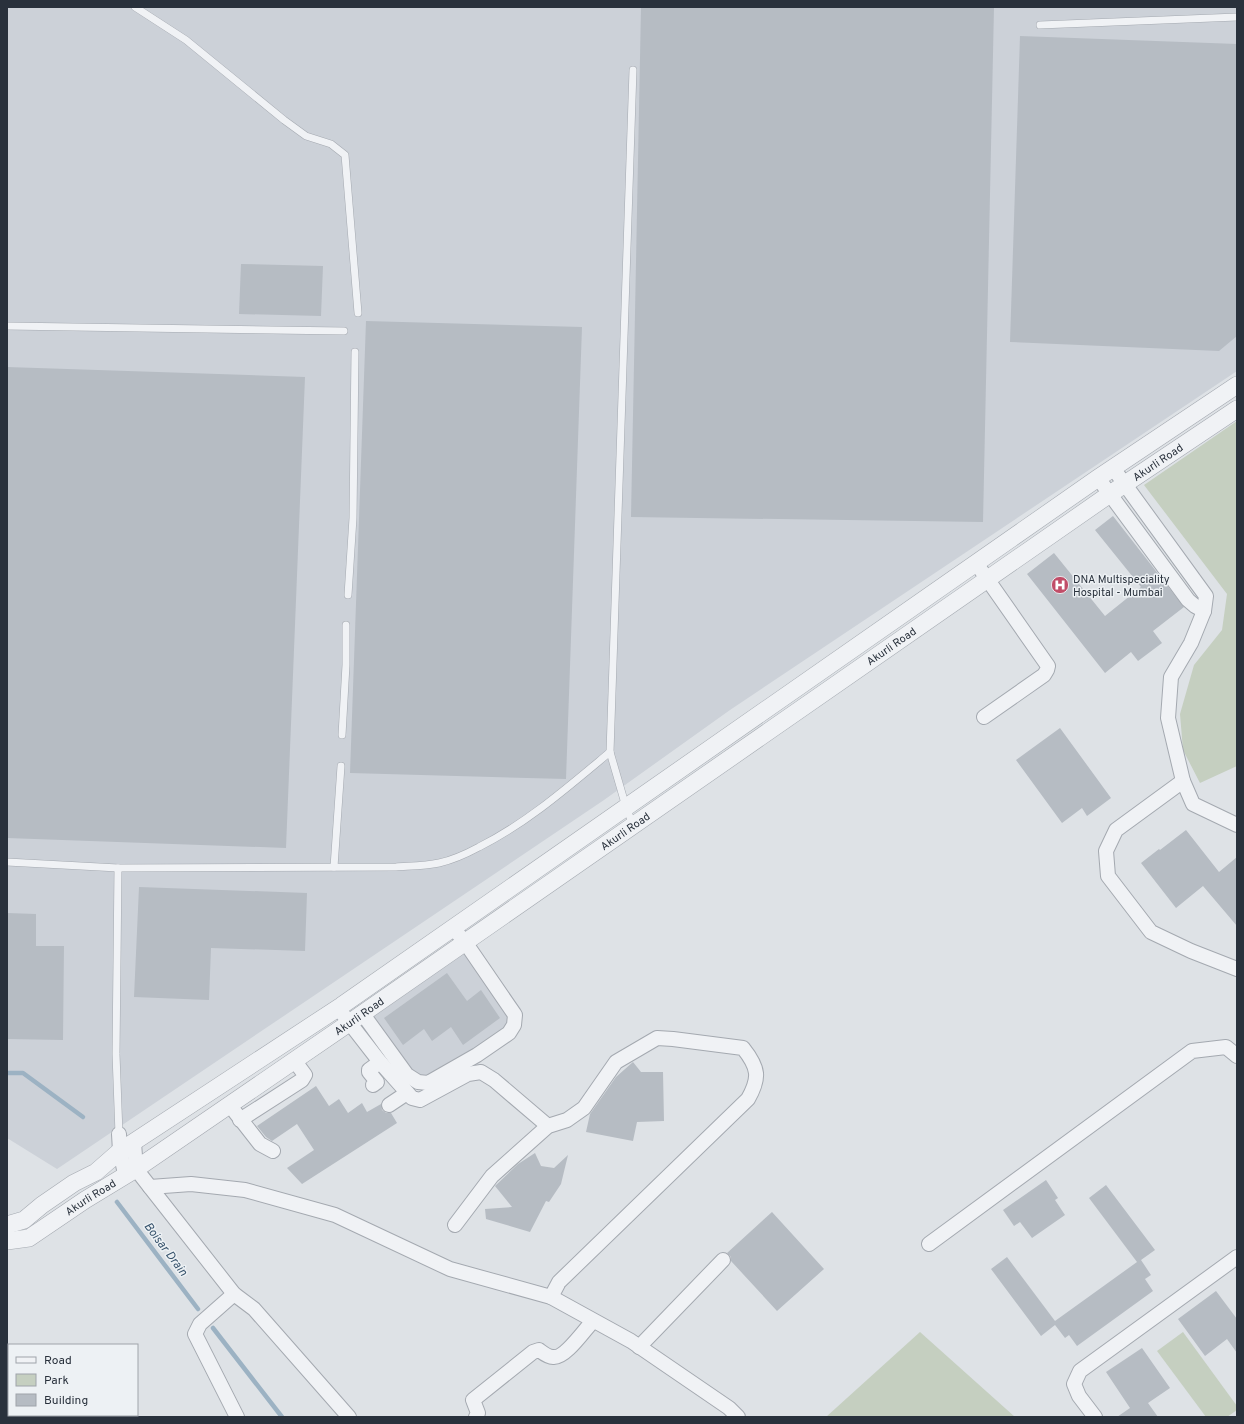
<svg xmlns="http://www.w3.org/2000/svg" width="1244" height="1424" viewBox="0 0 1244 1424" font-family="Overpass,sans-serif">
<rect width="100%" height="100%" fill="#dee2e6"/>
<g fill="#ccd1d8">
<path d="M7,7H1237V371L730,710L604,800L57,1169L7,1138Z"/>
<path d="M473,943L521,1009V1021L434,1086L409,1090L360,1020Z"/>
</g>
<g fill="#c5cfc0">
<path d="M1237,421V766L1200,783L1183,750L1180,714L1194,665L1222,630L1227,594L1144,485Z"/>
<path d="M920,1332L1015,1417H826Z"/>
<path d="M1183,1332L1237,1406V1410L1227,1417H1206L1157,1351Z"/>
</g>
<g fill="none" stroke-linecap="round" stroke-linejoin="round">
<g stroke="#9cb2c3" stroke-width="4.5">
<path d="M7,1073H23L83,1117"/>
<path d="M117,1202L198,1309"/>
<path d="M213,1328L282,1417"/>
</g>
</g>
<g fill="#b6bcc3">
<path d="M641,7H994L983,522L631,517Z"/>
<path d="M1020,36L1237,44V336L1219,351L1010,342Z"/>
<path d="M241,264L323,266L321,316L239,314Z"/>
<path d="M366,321L582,327L566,779L350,773Z"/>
<path d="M7,367L305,377L286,848L7,838Z"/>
<path d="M1113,516L1184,607L1153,631L1162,643L1138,661L1131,652L1105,673L1027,574L1054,553L1105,616L1141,587L1095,530Z"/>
<path d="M1060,728L1111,798L1087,816L1082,808L1062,823L1016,760Z"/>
<path d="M1186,830L1219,872L1237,857V926L1203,886L1176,908L1141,863L1159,849L1160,850Z"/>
<path d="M139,887L307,893L305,951L211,948L209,1000L134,997Z"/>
<path d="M7,913L36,914V946H64L63,1040L7,1039Z"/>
<path d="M447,973L467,1001L481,990L500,1018L463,1045L451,1027L432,1041L424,1029L403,1045L384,1018Z"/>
<path d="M633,1062L641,1072H663L664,1121L637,1122L633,1141L586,1132L590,1114L616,1077Z"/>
<path d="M316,1086L329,1106L339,1099L348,1113L362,1103L367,1112L381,1104L382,1110L386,1113H391L397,1123L302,1184L287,1168L314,1150L297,1124L272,1141L266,1137L257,1126Z"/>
<path d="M535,1153L541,1166L554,1168L568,1155L561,1184L549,1202L546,1201L530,1232L486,1219L485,1209L512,1207L495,1186L518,1164Z"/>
<path d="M1046,1180L1058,1198L1055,1200L1065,1215L1032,1238L1020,1222L1014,1226L1003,1210Z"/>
<path d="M1106,1185L1155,1250L1141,1260L1151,1275L1145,1279L1153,1291L1077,1346L1069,1335L1065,1338L1055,1325L1041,1336L991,1269L1007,1257L1055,1321L1137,1262L1089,1198Z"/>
<path d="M772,1212L824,1269L777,1311L731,1261V1257L727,1253Z"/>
<path d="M1216,1291L1237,1319V1353L1227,1339L1205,1356L1178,1319Z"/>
<path d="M1142,1348L1170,1388L1148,1403L1158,1417H1117L1130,1408L1106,1372Z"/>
</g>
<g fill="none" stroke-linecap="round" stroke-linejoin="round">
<defs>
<g id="service">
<path d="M135,7L186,40L284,120L306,136L331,144L345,155L358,313"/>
<path d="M1040,25L1237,17"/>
<path d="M633,70L610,752L626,807L633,825"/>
<path d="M7,326L344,331"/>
<path d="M348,595L353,518L355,352"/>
<path d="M342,735L346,665V625"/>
<path d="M7,862L118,868L396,867C410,866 425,866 439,863C453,860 466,854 479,847C527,823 568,787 610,752"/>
<path d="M334,867L341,766"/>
<path d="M118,868L116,1054L119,1134"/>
</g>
<g id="minor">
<path d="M1113,468L1206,596L1204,611L1191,643L1171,677L1168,718L1183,781L1193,804L1237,825"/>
<path d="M1098,478L1188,600L1195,606L1204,611"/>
<path d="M976,563L1048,666L1047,670L1044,675L984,717"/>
<path d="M1183,781L1116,830L1106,851L1108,876L1151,932L1191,951L1237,969"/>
<path d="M338,1008L380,1062L412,1098L420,1100L468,1074L481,1072L494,1080L548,1126"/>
<path d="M362,1013L407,1075L418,1082L428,1083L477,1055L509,1033L514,1025L515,1015L465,942L453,928"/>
<path d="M373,1085L377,1082L369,1072V1070L380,1062"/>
<path d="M389,1105L407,1093"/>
<path d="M235,1112L260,1144L273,1151"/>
<path d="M240,1120L302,1080L305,1075L294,1060"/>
<path d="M119,1134L120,1151L125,1174"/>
<path d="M134,1143L136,1169L150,1187L234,1294L254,1309L349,1417"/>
<path d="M150,1187L191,1184L245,1190L335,1215L450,1269L551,1297L631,1341L729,1408L738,1417"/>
<path d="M455,1225L492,1176L548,1126L567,1120L584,1108L616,1062L657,1038L673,1039L743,1048C759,1068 760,1078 748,1099L559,1282L551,1297"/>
<path d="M929,1244L1192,1051L1226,1047L1237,1056"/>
<path d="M234,1294L200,1324L195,1334L237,1417"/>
<path d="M639,1347L723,1260"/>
<path d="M476,1417L478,1413L473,1400L533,1352L539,1350C543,1353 548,1357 553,1357C565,1359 585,1329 593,1321"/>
<path d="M1095,1417L1079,1396L1074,1384L1080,1371L1237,1257"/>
</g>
<g id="tertiary">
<path d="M7,1225L24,1220L42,1205L74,1183L96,1172L120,1151L341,1006L1098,478L1237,385"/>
<path id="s1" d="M7,1241L29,1238L85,1200L136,1169L349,1023L1110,494L1237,409"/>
</g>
</defs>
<use href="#service" stroke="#a4a9b0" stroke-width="8"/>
<use href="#minor" stroke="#a4a9b0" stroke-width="16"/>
<use href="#tertiary" stroke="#a4a9b0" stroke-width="18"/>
<use href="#service" stroke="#f0f2f5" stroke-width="7"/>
<use href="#minor" stroke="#f0f2f5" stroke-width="14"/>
<use href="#tertiary" stroke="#f0f2f5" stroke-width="17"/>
</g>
<defs>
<symbol id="hospital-disc" viewBox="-11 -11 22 22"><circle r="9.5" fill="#c14d68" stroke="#edf1f4"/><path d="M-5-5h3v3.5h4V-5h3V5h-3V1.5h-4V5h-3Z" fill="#fff"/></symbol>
</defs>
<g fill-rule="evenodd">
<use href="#hospital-disc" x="1050" y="575" width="20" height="20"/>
</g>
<g text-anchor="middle" stroke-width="3" stroke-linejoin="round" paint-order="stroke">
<g font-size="11" fill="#29313c" stroke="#edf1f4">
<text dy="4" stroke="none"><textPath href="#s1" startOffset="1392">Akurli Road</textPath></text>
<text dy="4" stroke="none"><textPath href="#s1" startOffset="1068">Akurli Road</textPath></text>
<text dy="4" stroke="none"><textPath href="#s1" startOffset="744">Akurli Road</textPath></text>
<text dy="4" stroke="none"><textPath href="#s1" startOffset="420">Akurli Road</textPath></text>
<text dy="4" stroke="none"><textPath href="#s1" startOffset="96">Akurli Road</textPath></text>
</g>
<g font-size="11" fill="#29313c" stroke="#edf1f4" text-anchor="start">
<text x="1073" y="583">DNA Multispeciality<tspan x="1073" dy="13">Hospital - Mumbai</tspan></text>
</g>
<g font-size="12" font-style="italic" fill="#37536c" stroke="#edf1f4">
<text transform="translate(166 1249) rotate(53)" y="4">Boisar Drain</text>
</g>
</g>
<rect width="1244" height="1424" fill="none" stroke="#29313c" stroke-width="16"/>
<rect x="8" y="1344" width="130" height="72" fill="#edf1f4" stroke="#9fa4aa"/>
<rect x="16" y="1357" width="20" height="6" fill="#f0f2f5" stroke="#9fa4aa"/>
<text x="44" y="1364" font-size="12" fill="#29313c">Road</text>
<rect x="16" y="1374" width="20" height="12" fill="#c5cfc0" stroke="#9fa4aa"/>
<text x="44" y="1384" font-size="12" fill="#29313c">Park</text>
<rect x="16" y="1394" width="20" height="12" fill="#b6bcc3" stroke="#9fa4aa"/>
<text x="44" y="1404" font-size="12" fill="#29313c">Building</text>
</svg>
